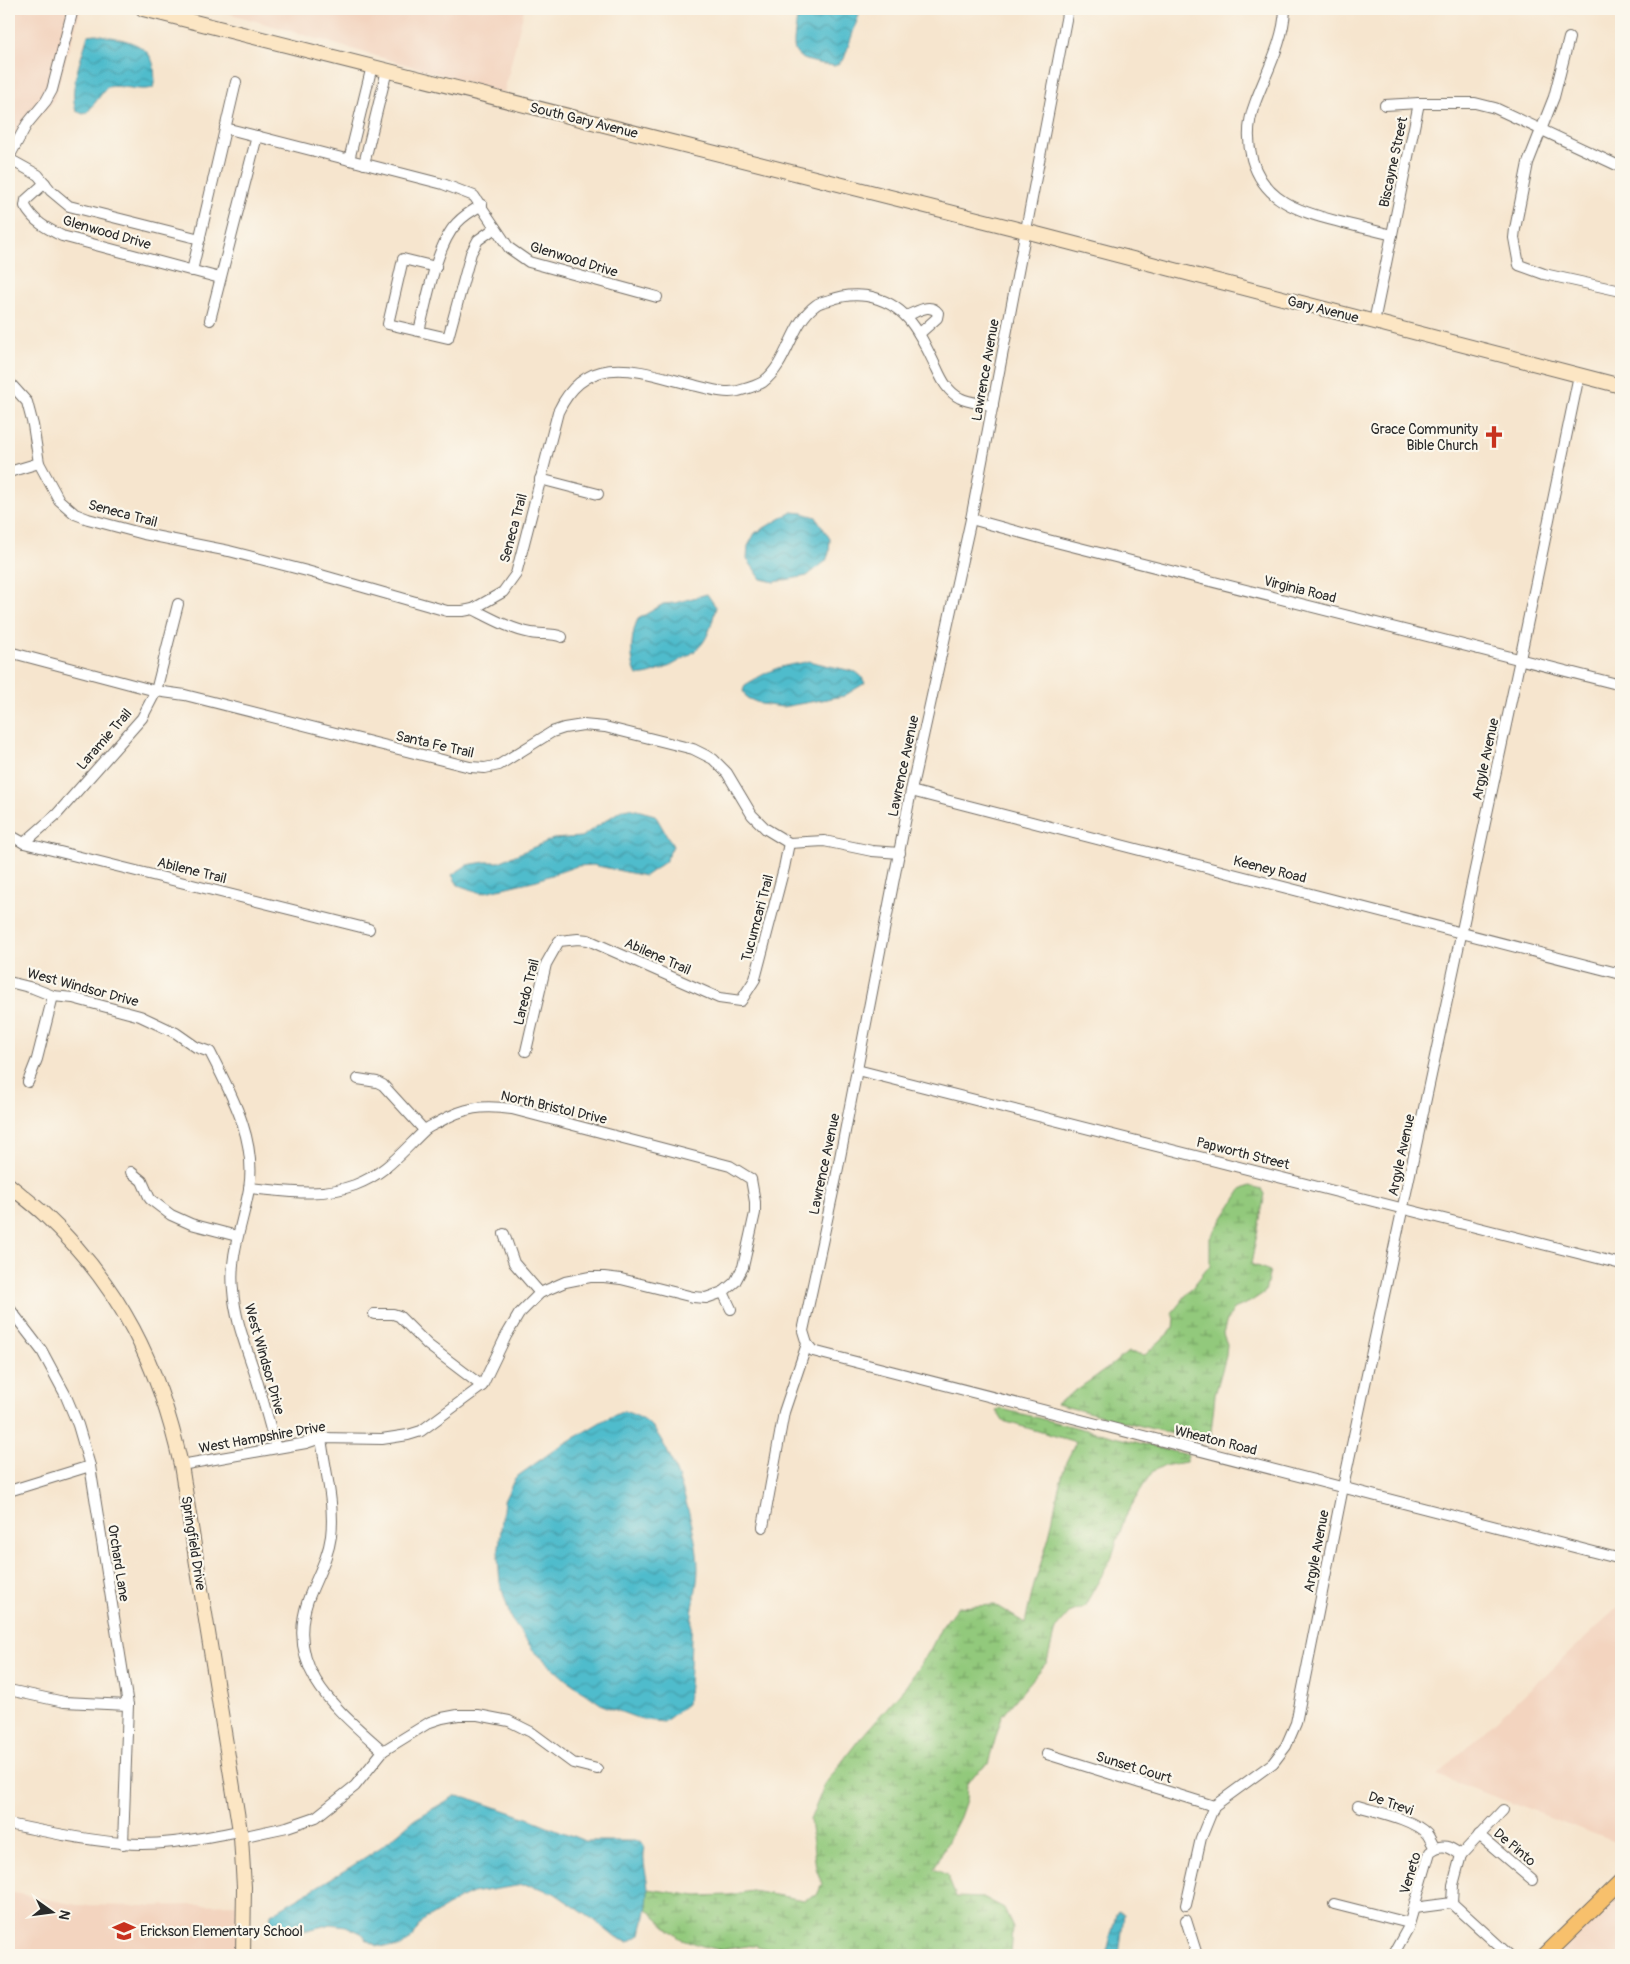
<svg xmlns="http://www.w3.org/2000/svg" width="1630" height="1964" viewBox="0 0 1630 1964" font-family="Pangolin,sans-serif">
<defs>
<pattern id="wetland-marsh" width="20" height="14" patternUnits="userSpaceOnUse" patternTransform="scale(1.25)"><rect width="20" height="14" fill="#92c97b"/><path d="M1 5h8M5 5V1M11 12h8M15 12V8" fill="none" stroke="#77a365"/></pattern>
<pattern id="water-waves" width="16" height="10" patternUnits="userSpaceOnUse" patternTransform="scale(1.25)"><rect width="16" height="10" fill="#50bccc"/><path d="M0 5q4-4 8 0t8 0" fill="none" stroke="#4399a6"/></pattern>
</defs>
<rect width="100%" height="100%" fill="#fbf7ec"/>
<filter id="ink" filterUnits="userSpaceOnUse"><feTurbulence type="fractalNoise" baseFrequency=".02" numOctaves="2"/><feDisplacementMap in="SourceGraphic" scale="10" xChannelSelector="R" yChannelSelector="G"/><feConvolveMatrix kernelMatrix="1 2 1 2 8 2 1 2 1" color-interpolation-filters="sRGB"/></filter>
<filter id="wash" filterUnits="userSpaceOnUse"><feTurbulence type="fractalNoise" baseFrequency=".0096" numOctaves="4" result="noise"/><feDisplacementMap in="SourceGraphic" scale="20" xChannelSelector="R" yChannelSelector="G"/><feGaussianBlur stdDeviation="1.12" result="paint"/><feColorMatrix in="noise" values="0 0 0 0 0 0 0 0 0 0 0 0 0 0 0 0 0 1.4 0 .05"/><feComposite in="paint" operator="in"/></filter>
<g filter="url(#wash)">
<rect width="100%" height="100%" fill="#f6e5ce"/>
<g fill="#f3d4bf">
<path d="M9,9H81L54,100L30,127L9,164Z"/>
<path d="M214,9H524L504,93Z"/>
<path d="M1621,1605V1844L1437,1775Z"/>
<path d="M1621,1884V1955H1549Z"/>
<path d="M9,1892L77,1905L147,1906L240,1904L238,1955H9Z"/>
</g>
<g fill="url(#wetland-marsh)" stroke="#5e7a53">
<path d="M1250,1186L1262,1189L1265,1194L1251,1264L1270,1271L1265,1292L1250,1302L1234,1309L1227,1320L1223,1334L1227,1344L1226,1356L1215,1395L1211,1432L1215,1445L1056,1404L1108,1368L1128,1352L1145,1355L1174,1328L1175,1318L1172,1313L1210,1265V1238L1241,1190Z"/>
<path d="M1002,1409L1188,1455L1186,1462L1163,1466L1153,1471L1146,1481L1125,1517L1111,1559L1084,1607L1069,1613L1055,1629L1047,1662L1002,1716L988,1764L975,1774L967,1785L966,1800L960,1817L934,1869L947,1875L956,1897L985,1898L1004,1908L1013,1927L1011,1955H787L754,1945L721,1950L703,1946L679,1938L646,1908L648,1889L697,1896L729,1895L752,1891L804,1900L817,1895L822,1884L816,1868L810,1820L825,1784L857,1742L906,1686L930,1650L941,1628L957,1607L995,1605L1025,1623L1034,1585L1049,1537L1058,1491L1066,1462L1076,1442L1003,1421L996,1410Z"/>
</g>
<g fill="url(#water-waves)" stroke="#3e747c">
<path d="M798,9H861L844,59L835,66C784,58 793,55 798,9Z"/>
<path d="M96,34C118,39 151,41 154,68C155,76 155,80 153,88C138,92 122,84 107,87L87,113L83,114L76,111C68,88 82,58 88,35Z"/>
<path d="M792,512L803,513L816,517L830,539L829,553L826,561L807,576L774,582L761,579L747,559L748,546L755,533Z"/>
<path d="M707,594L716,607C713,619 710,634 702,644C693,656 652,678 637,675C629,661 631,632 638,619L663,604L675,603Z"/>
<path d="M808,661L856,672L861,676L865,683L844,696L782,707L761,704L747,698L743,691L745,685C755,679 773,668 785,666C792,664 801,664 808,661Z"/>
<path d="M629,808L655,815L673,846L665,862L645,876L593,865L577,866L537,880L481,893L458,885L452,875L467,865L485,862H499L553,839L581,837L623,809Z"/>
<path d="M624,1411C632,1414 641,1417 648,1423C674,1445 698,1534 698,1568C698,1584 693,1601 692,1617C690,1646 691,1675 687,1704L664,1722L643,1720L602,1705L564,1678L533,1650L511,1619L500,1583L498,1557L504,1501L515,1478L557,1448L604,1420Z"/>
<path d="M455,1796L466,1797L530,1819L585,1841H640L645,1848C641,1861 648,1876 648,1891C648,1905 644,1920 641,1934L629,1942L616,1938L594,1920L554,1893L533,1886L523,1885L472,1893L459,1899L424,1920L418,1927L413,1937L400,1948L378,1946L367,1940L361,1933L346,1926L331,1924L296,1933L274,1931L270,1924L271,1914L352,1866L381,1847L415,1819Z"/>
<path d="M1118,1911L1124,1914L1119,1955H1104L1107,1952L1116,1914Z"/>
</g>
</g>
<g filter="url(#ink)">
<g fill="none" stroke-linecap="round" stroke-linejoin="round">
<defs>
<g id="street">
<path d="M1285,9C1284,41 1266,73 1255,103C1248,121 1247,140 1252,159C1264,201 1298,211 1336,221C1355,226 1373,230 1392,235"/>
<path d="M1569,38L1554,97L1528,163L1515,229L1514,238L1519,265L1544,274L1621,291"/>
<path d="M1385,105L1419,103H1475L1495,108L1621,167"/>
<path d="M225,128L443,184L474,196L509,248L529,262L657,297"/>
<path d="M9,157L27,124L46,101L52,90L73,9"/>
<path d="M9,159L38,175L51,191L69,206L200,239"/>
<path d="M349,160L372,66"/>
<path d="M364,164L387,70"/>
<path d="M45,183L26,200L25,206C34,222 46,228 62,236L220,278"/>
<path d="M436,267L403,259L388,324L448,338L471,253L478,240L495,228"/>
<path d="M192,271L236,82"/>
<path d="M906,316C917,312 930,302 938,313L937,318L919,334"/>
<path d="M210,320L257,136"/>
<path d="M1374,322L1419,103"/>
<path d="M419,331C427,301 436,245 457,223C464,215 473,210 482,205"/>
<path d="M9,382L27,402L33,425L39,463L59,500L75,514L88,519L144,534L229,551L307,571L447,611H463L473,609L503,592L516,574L558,412C589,347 643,373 697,386C710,389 724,394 738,391C745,389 757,386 763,382C789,362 790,324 816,305C820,302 826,301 830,300C843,295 854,294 867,296C909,304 920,335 937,369C942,380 948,392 960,398C969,403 983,403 993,406"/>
<path d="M9,472L39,463"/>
<path d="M540,479L598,494"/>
<path d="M971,519L1044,539L1621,685"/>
<path d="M473,609C491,618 510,629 531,633C542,635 552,633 562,637"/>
<path d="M9,652L156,691L185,695L470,767L485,768L499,765L552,732L564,728L583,725L605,727L693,749L713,759L727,773L752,815L766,829L789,843L824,841L872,851L900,853"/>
<path d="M911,791L1621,974"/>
<path d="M9,837L15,838L24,843L369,929"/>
<path d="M24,843L57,814L142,718L156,691L178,604"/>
<path d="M9,982L33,988L53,996L73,998L140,1016L176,1033L196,1047L210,1052C231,1094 257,1139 249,1189C243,1223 229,1255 233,1290C235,1320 246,1346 255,1374C263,1399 269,1423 276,1448"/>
<path d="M526,1051L546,964L559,941L578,939L588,940L719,998L741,1001L755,979L784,868L789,843"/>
<path d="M857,1070L1621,1264"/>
<path d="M358,1079L377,1082L383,1085L424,1130"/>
<path d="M28,1082L37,1059L53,996"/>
<path d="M131,1172L142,1181L150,1199L171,1215L191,1224L237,1236"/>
<path d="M504,1234L514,1263L540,1293"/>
<path d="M723,1292L731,1309"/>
<path d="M9,1308L42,1351L65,1394L78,1425L90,1466L128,1705L123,1844"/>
<path d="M374,1314H393L399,1316L428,1345L482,1386"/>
<path d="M807,1344L813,1351L1621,1559"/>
<path d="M321,1438C325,1470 335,1504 331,1536C328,1559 316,1578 308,1600C284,1670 338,1710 383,1751"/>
<path d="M181,1465L306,1443L321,1438L382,1439L408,1435L421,1431L482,1386L506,1336L519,1314L540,1293L565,1282L590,1277H604L621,1279L693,1297L706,1298L723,1292L735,1282L743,1267L755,1213V1202L751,1179L730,1166L512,1109C482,1105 465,1107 439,1122C434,1125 427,1127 423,1132C400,1154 386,1173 355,1185C320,1198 285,1191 249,1188"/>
<path d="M9,1491L90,1466"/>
<path d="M763,1527L784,1412L807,1344L803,1331L836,1178L911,791L971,519L1068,9"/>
<path d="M9,1690L64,1702L128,1705"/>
<path d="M1047,1754L1214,1806"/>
<path d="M1358,1806C1377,1812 1413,1819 1427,1834C1430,1838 1432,1844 1435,1848"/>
<path d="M9,1824C46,1832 84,1840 122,1843C161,1847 201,1838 240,1831"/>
<path d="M1479,1835L1532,1880"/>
<path d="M241,1837L287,1827L316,1817L355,1786L383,1751L430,1722L442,1718L458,1715H478L509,1721L531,1732L573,1763L597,1769"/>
<path d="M1452,1903L1509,1955"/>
<path d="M1452,1903L1453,1885L1461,1855"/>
<path d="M1334,1904L1409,1923"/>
<path d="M1186,1905L1201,1838L1214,1806L1273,1763L1286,1746L1296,1723L1343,1487L1520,659L1579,375"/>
<path d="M1414,1908L1452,1903"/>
<path d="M1186,1920L1197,1955"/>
<path d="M1393,1955L1408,1928L1430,1852C1442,1842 1450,1847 1461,1855L1503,1810"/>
</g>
<g id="secondary">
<path d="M143,9L1025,231L1621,386"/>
<path d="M9,1185C21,1195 33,1204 44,1214C120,1285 159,1365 181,1465L241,1837L244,1887L243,1955"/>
</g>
<path id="primary" d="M1545,1955L1621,1881"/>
</defs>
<use href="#street" stroke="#726c64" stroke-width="12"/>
<use href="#secondary" stroke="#726c64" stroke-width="16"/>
<use href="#primary" stroke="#726c64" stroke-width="17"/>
<use href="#street" stroke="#fff" stroke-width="10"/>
<use href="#secondary" stroke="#fce6c4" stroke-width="14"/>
<use href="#primary" stroke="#f7c06c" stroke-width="15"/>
</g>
</g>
<defs>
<symbol id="church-bare" viewBox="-9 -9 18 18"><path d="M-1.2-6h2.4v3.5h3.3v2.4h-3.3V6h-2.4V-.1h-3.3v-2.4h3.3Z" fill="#c8321e" stroke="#fbf7ec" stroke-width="2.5" paint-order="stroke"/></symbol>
<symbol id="school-bare" viewBox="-9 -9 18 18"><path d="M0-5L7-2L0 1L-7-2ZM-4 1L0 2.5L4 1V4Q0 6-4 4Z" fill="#c8321e" stroke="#fbf7ec" stroke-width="2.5" paint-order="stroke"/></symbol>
</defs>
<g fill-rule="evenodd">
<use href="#church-bare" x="1478" y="421" width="32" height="32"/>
<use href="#school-bare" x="108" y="1915" width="32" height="32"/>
</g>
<g text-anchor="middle" stroke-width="4.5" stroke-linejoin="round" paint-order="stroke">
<g font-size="14" fill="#2b2b2b" stroke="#fbf7ec">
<text transform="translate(584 120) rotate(14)" y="5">South Gary Avenue</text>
<text transform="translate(1393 162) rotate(-78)" y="5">Biscayne Street</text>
<text transform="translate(107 232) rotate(16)" y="5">Glenwood Drive</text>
<text transform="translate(574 259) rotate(17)" y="5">Glenwood Drive</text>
<text transform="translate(1323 309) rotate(14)" y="5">Gary Avenue</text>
<text transform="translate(985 370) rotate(-80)" y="5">Lawrence Avenue</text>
<text transform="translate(123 513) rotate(15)" y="5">Seneca Trail</text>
<text transform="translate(513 528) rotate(-75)" y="5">Seneca Trail</text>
<text transform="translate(1300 589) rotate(14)" y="5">Virginia Road</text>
<text transform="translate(104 739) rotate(-49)" y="5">Laramie Trail</text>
<text transform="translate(435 744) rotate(13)" y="5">Santa Fe Trail</text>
<text transform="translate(1485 759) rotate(-78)" y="5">Argyle Avenue</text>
<text transform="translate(903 766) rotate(-78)" y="5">Lawrence Avenue</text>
<text transform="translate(1270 869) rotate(14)" y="5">Keeney Road</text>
<text transform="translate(192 870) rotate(14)" y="5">Abilene Trail</text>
<text transform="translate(757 918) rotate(-75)" y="5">Tucumcari Trail</text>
<text transform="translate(658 956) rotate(24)" y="5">Abilene Trail</text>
<text transform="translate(83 987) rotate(15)" y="5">West Windsor Drive</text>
<text transform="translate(526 992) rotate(-76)" y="5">Laredo Trail</text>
<text transform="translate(554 1107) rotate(13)" y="5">North Bristol Drive</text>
<text transform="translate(1243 1153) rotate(14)" y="5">Papworth Street</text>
<text transform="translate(1401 1155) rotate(-78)" y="5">Argyle Avenue</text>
<text transform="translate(824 1164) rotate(-78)" y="5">Lawrence Avenue</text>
<text transform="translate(265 1359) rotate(74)" y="5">West Windsor Drive</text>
<text transform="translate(262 1437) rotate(-10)" y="5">West Hampshire Drive</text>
<text transform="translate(1216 1440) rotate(14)" y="5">Wheaton Road</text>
<text transform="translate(194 1543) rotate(81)" y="5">Springfield Drive</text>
<text transform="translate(1316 1551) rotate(-79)" y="5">Argyle Avenue</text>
<text transform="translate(119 1563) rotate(81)" y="5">Orchard Lane</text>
<text transform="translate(1134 1767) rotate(17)" y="5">Sunset Court</text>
<text transform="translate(1391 1803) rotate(19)" y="5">De Trevi</text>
<text transform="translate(1515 1847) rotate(40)" y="5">De Pinto</text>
<text transform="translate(1410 1873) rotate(-73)" y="5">Veneto</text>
</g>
<g font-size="14" fill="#2b2b2b" stroke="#fbf7ec" text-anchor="end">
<text x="1478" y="434">Grace Community<tspan x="1478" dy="16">Bible Church</tspan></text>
<text x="140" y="1936" text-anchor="start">Erickson Elementary School</text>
</g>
</g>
<rect width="1630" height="1964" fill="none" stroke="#fbf7ec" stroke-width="30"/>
<g transform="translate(52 1912) rotate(104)" stroke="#fbf7ec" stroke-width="4" paint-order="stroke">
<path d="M0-4L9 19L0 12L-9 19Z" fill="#2b2b2b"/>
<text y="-8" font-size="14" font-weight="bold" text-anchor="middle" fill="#2b2b2b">N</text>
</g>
</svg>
